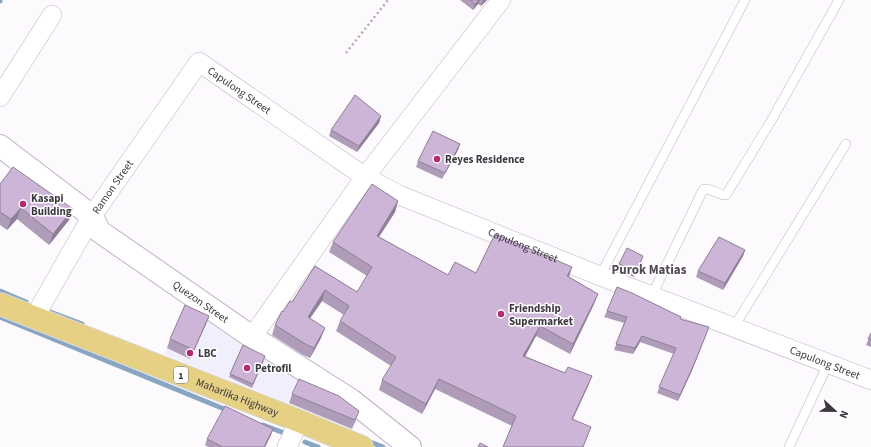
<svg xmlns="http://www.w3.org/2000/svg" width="871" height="447" viewBox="0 0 871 447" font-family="'Source Sans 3',sans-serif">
<rect width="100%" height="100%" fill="#fdfafe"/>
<path fill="#f2effd" d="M185,304L298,379L287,403L164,354Z"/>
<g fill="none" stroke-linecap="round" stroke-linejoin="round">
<g stroke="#88a5c2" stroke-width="5">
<path d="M0,1V0"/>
<path d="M0,291L26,302"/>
<path d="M45,310L82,324"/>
<path d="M0,317L229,411"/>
<path d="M263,425L284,433"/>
<path d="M365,440L383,447"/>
<path d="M305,442L318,447"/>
</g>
<defs>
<g id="service">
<path d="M600,276L745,0"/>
<path d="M652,295L702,192L704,189C712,188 718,195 726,195L771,121L839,0"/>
<path d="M734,327L846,144"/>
<path d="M789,447L828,364"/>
</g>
<g id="minor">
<path d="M0,97L52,15"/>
<path id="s1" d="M34,318L92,216L199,62L365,177L399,195L600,276L871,380"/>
<path d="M252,337L365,177L501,0"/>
<path d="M287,447L299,421"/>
</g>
<g id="tertiary">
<path id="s2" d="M0,146L92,216L99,231L252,337L351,400L410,447"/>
</g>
<g id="primary">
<path id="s3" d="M0,304L299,421L362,447"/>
</g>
</defs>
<use href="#service" stroke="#bfb2c4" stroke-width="10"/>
<use href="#minor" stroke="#bfb2c4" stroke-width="20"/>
<use href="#tertiary" stroke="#bfb2c4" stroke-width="24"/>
<use href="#primary" stroke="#d8d7d9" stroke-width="24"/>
<path stroke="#b1adb2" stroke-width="2.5" stroke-dasharray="2 3" stroke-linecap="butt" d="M346,53L388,0"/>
<use href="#service" stroke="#fff" stroke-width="9"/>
<use href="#minor" stroke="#fff" stroke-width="19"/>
<use href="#tertiary" stroke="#fff" stroke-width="22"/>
<use href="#primary" stroke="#e5d083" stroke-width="22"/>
</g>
<g fill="#af9cb9">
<path d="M460,0H487L481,6L478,4L473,10Z"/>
<path d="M381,116L379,123L357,152L329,136L331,130Z"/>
<path d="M460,144L458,150L442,179L416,167L418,161Z"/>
<path d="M0,184L73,209L69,220L49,245L17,219L7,230L0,225Z"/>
<path d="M398,201L395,212L379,237L448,275L476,273L569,277L598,294L594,304L570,354L536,336L525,356L565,373L592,376L588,386L573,419L588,437L512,426L435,389L422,414L379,390L382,380L391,366L336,331L340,321L344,315L322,301L310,318L321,338L310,358L303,355L272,335L275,325L283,312L292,302L315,266L357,292L367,276L329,252L333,242Z"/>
<path d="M745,250L743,256L723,290L696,277L698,271Z"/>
<path d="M641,262L634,277L617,271L619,264Z"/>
<path d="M607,311L680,319L693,368L678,401L657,393L674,354L640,342L633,354L614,350L624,323L604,317Z"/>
<path d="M209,316L206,324L190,359L167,348L170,339Z"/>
<path d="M871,333V347L866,345Z"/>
<path d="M243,345L264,360L252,388L229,377Z"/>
<path d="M292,394L356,420L352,429L289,403Z"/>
<path d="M273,429L271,435L265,447H208L205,445L207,439Z"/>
</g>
<g fill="#8f7f96">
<path d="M479,0H480L478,4L473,10L475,4Z"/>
<path d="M483,0H487L481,6Z"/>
<path d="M381,116L379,123L357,152L359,146Z"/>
<path d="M460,144L458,150L442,179L445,173Z"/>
<path d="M398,201L395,212L373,246L377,236Z"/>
<path d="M21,208L17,219L7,230L11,219Z"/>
<path d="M73,209L69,220L49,245L53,234Z"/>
<path d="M745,250L743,256L723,290L725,283Z"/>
<path d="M572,267L569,277L563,286L567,276Z"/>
<path d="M325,290L322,301L304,327L308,317Z"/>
<path d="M598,294L594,304L570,354L573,344Z"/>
<path d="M209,316L206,324L190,359L194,350Z"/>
<path d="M540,326L536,336L520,366L523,356Z"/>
<path d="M709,327L693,368L678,401L680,395Z"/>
<path d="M325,328L321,338L310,358L314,348Z"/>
<path d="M642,336L640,342L633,354L635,348Z"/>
<path d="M592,376L588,386L568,429L572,419Z"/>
<path d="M439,379L435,389L422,414L426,404Z"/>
<path d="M273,429L271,435L265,447H264Z"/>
</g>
<g fill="#ccb5d7" stroke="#8f7f96">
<path d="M470,0H479L475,4Z"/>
<path d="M355,95L381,116L359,146L331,130Z"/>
<path d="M433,131L460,144L445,173L418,161Z"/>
<path d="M13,167L73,209L53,234L21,208L11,219L0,212V184Z"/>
<path d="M372,184L398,201L377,236L448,275L455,262L476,273L495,234L572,267L567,276L598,294L573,344L540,326L523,356L565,373L568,367L592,376L572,419L591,427L583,447H503L516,416L439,379L426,404L382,380L396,357L340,321L349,306L325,290L308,317L325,328L314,348L307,345L275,325L282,311L283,312L290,301L292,302L315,266L357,292L372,267L333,242Z"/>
<path d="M719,237L745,250L725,283L698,271Z"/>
<path d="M627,248L643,256L637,271L619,264Z"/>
<path d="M617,287L632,293L681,317L680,319L709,327L695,362L680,395L659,387L676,348L642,336L635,348L616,344L627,317L607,311Z"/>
<path d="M185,305L209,316L194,350L170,339Z"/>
<path d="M871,333V340L868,339Z"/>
<path d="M243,345L265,356L253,384L230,374Z"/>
<path d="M299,379L339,396L359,411L355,420L292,394Z"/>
<path d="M225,406L273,429L264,447H223L207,439Z"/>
<path d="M480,443L488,447H478Z"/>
</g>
<g fill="#b42c6f" stroke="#fff" stroke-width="1.5">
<circle cx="437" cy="159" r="4"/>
<circle cx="23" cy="204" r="4"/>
<circle cx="501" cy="314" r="4"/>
<circle cx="190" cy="353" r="4"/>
<circle cx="247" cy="368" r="4"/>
</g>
<g text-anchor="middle" stroke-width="3" stroke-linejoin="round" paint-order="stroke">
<rect fill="#fff" stroke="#787479" stroke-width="1" x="174" y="367" width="14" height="16" rx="3"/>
<g font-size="10" font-weight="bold" fill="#3e3940">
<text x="181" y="379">1</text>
</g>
<g font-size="11" fill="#3e3940" stroke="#fff">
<text dy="4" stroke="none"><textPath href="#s1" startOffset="354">Capulong Street</textPath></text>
<text dy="4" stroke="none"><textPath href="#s1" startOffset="153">Ramon Street</textPath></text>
<text dy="4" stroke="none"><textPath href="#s1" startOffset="679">Capulong Street</textPath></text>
<text dy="4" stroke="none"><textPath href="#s2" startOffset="256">Quezon Street</textPath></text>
<text dy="4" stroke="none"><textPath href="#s1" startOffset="1003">Capulong Street</textPath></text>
<text dy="4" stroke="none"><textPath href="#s3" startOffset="255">Maharlika Highway</textPath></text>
</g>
<g font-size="11" font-weight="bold" fill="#3e3940" stroke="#fff" text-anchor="start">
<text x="445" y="163">Reyes Residence</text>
<text x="31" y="202">Kasapi<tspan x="31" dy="13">Building</tspan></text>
<text x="509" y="312">Friendship<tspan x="509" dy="13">Supermarket</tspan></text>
<text x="198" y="357">LBC</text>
<text x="255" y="372">Petrofil</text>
</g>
<g font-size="13" font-weight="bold" fill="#554a5a" stroke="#fff">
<text x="649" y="274">Purok Matias</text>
</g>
</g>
<g transform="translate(835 411) rotate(112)" stroke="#ffffff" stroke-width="3" paint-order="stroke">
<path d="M0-3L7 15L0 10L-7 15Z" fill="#3e3940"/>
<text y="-6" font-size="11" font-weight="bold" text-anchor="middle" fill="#3e3940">N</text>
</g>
</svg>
